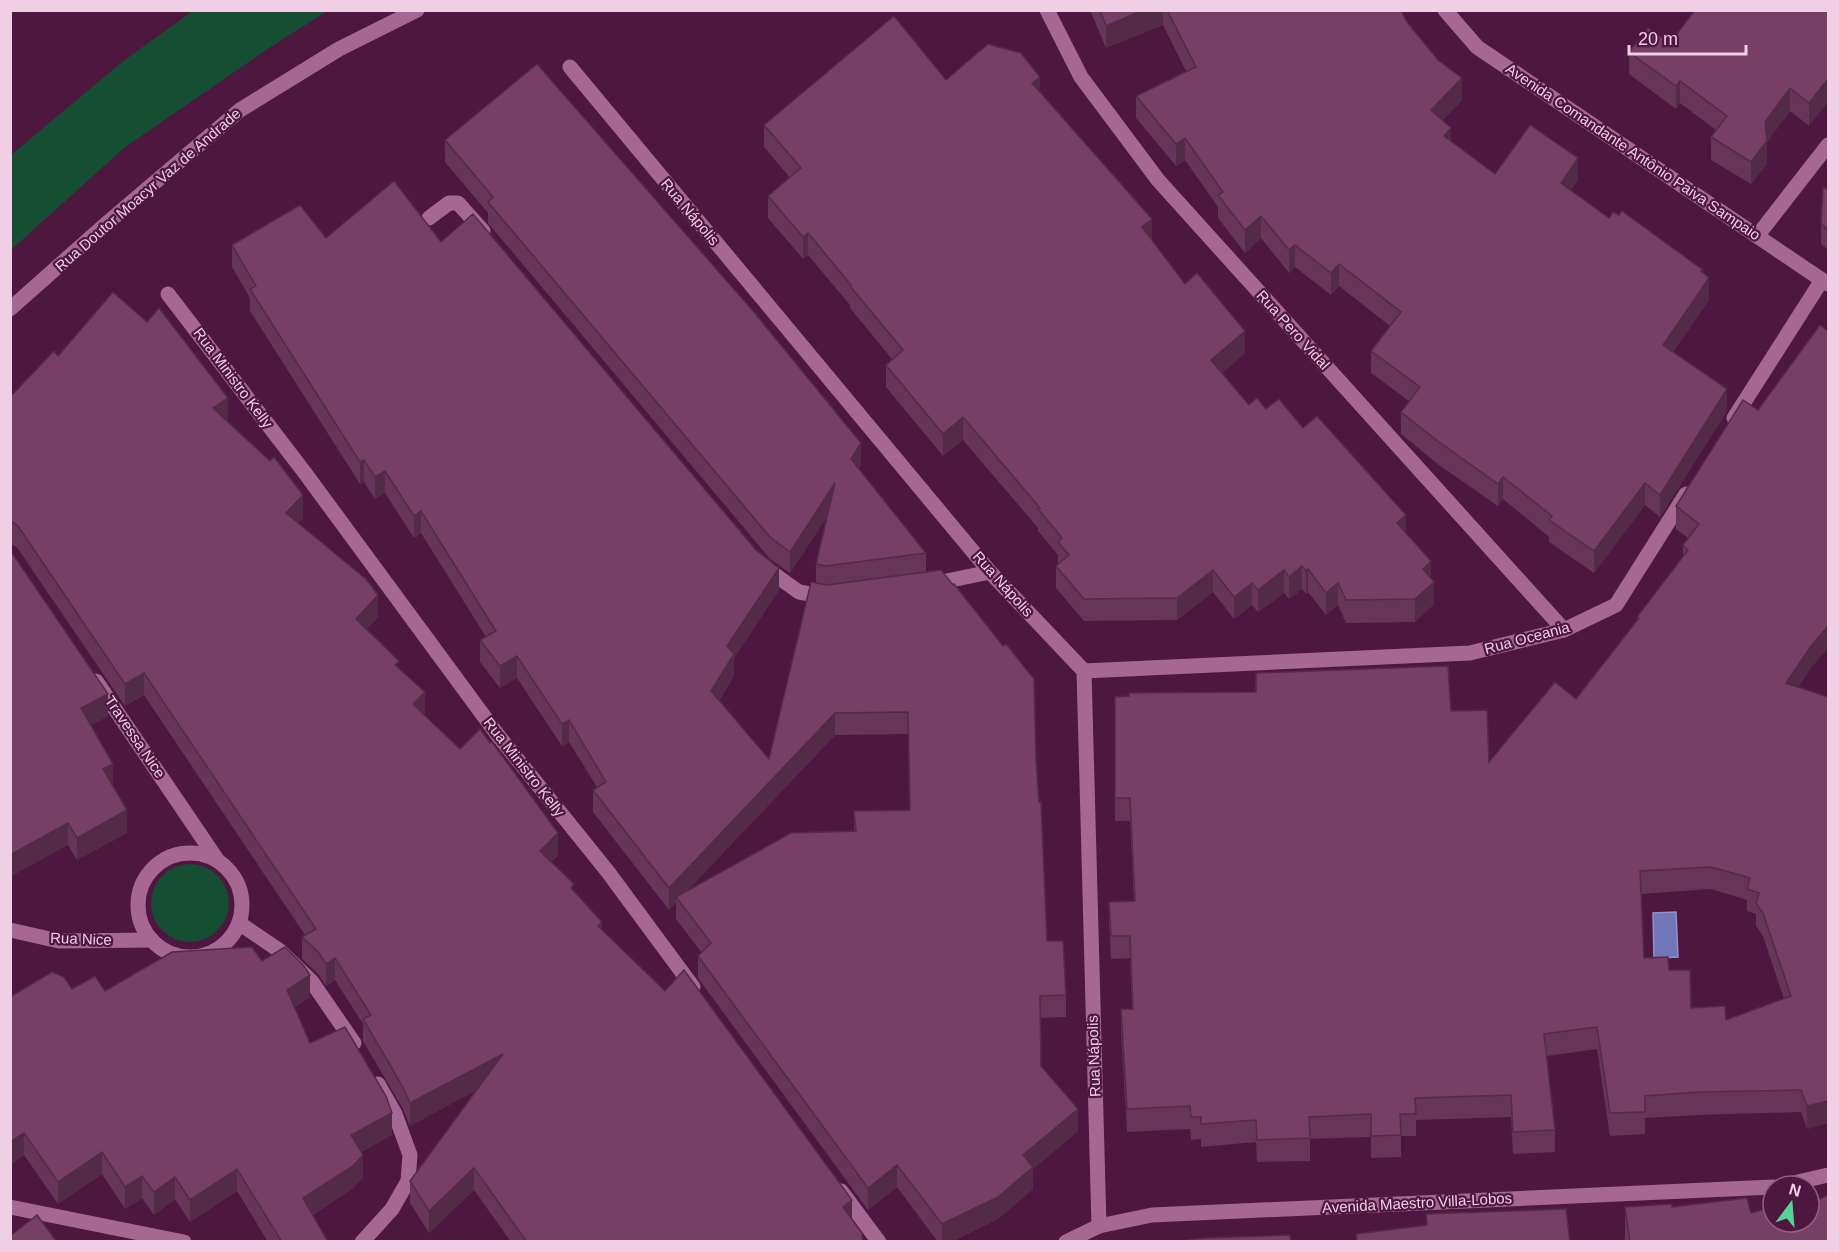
<svg xmlns="http://www.w3.org/2000/svg" width="1839" height="1252" viewBox="0 0 1839 1252" font-family="Helvetica,sans-serif">
<rect width="100%" height="100%" fill="#4d173f"/>
<g fill="#164e34">
<path d="M194,10L327,11L266,50L124,148L11,250V155L122,62Z"/>
<circle cx="190" cy="903" r="39"/>
</g>
<path fill="#7176b8" stroke="#9790c5" stroke-width="1.5" d="M1676,912L1678,957L1654,958L1653,913Z"/>
<g fill="none" stroke-linecap="round" stroke-linejoin="round">
<g stroke="#a66893" stroke-width="15">
<path d="M1047,10L1081,77L1158,180L1564,630"/>
<path d="M1445,10L1477,47L1828,284"/>
<path d="M570,67L990,572L1084,671L1099,1226"/>
<path d="M429,218L449,203H458L483,231"/>
<path d="M1758,235L1828,145"/>
<path d="M168,294L305,473L497,734L608,872L693,987"/>
<path d="M1734,418L1822,280"/>
<path d="M764,567L799,592L827,597"/>
<path d="M932,584L990,572"/>
<path d="M1084,671L1470,653L1564,630L1616,605L1686,494"/>
<path d="M96,681L218,861"/>
<circle cx="190" cy="905" r="52"/>
<path d="M239,923L280,951L312,982L354,1043"/>
<path d="M10,930L59,941L152,940"/>
<path d="M1781,1186L1828,1175"/>
<path d="M841,1191L879,1242"/>
<path d="M10,1207L184,1242"/>
<path d="M362,1242L392,1209L408,1181L410,1155L395,1114L378,1084"/>
<path d="M1066,1242L1099,1226L1152,1215L1773,1187"/>
</g>
<path stroke="#a66893" stroke-width="15" d="M10,309L107,223L240,110L339,49L417,10"/>
</g>
<g fill="#663558" fill-rule="evenodd">
<path d="M1090,10H1401L1407,22L1462,100L1443,120L1451,141L1495,174L1578,180L1571,190L1609,218L1703,273L1709,300L1673,352L1727,411L1660,517L1645,505L1594,573L1549,542V537L1503,499L1498,506L1439,465L1401,434V412L1409,401L1371,373V351L1390,326L1339,286L1331,295L1295,267L1289,273L1261,238L1245,253L1218,218V207L1185,160L1176,166L1136,118V96L1186,71L1163,25L1106,48Z"/>
<path d="M1828,10L1809,126L1790,111L1767,142V164L1751,184L1711,160V137L1716,130L1680,103L1676,109L1629,74V52Z"/>
<path d="M946,80L1040,92L1185,284L1245,353L1222,373L1249,405L1266,409L1303,428L1406,533L1431,579L1434,604L1415,622L1346,623L1338,605L1326,615L1308,592L1306,594L1302,589L1289,599L1284,593L1258,612L1252,605L1234,619L1213,592L1177,620L1084,621L1056,588V566L1058,564V555L1038,531V528L963,440L943,456L886,387V365L892,359L850,308V305L808,255L803,259L768,218V196L790,178L764,147V125Z"/>
<path d="M445,140L861,465L858,469L926,553V572L1036,759L1047,941L1066,995V1017L1040,1018L1041,1066L1078,1131L1033,1169V1189L998,1219L951,1242H938L897,1187L868,1210L698,978V956L702,953L676,919V902L669,910L593,812V790L597,787L569,742L562,746L517,678L500,688L480,662V640L486,637L421,533L414,538L385,493L375,499L364,482L360,484L250,311V298L232,267V245L326,238L441,242L779,590L734,658V676L719,701L769,759L816,583V564L827,517L790,573L770,559L488,223V213L445,162ZM908,734L910,810L854,811V831L686,892L835,735Z"/>
<path d="M1828,190V250L1821,244V224Z"/>
<path d="M147,322L228,420L227,421L303,518L298,523L378,617L366,629L399,668L425,714L424,715L558,855L551,862L574,891L602,930L852,1220L863,1242H511L474,1190L429,1233L410,1203V1181L476,1090L410,1126L403,1109L363,1041V1024L335,980L326,986L319,975L302,959V937L305,935L144,695L125,706L18,549L14,545H10V397L58,356Z"/>
<path d="M1743,400L1811,668L1798,687L1828,697V1125V1123L1807,1129L1801,1112L1700,1115L1645,1118V1134L1610,1136L1597,1049L1547,1056L1555,1130V1152L1513,1154L1511,1117L1416,1120V1136H1401V1157L1371,1158V1137L1310,1139V1161L1257,1162L1256,1142L1201,1147V1139L1191,1140L1190,1129L1127,1132L1121,1032V1009H1132L1130,958L1111,959L1109,924V902L1134,901L1130,821H1115V697L1451,711L1489,762L1576,699L1637,620V617L1683,556V545L1688,538L1676,529V506ZM1711,889L1747,900V911L1756,914V926L1763,936L1784,999L1726,1020L1691,1008L1669,970L1644,958L1641,894Z"/>
<path d="M10,550L108,716L91,725L113,786L127,833L77,860L68,845Z"/>
<path d="M262,961L310,997L294,1007L310,1043L392,1135L361,1152L363,1177L353,1188L313,1215L328,1242H268L237,1191L190,1222L175,1199L154,1215L142,1198L125,1209L102,1174L58,1204L24,1155L10,1165V997L72,989L105,991Z"/>
<path d="M1625,1207H1672L1751,1213L1773,1222L1828,1242H1625Z"/>
</g>
<g fill="#532b47">
<path d="M1143,10H1163V25L1106,48V26Z"/>
<path d="M1040,77V100L1032,83Z"/>
<path d="M1462,78V100L1431,132V110Z"/>
<path d="M1828,79V102L1809,126V103Z"/>
<path d="M1680,81V103L1676,109V86Z"/>
<path d="M1790,88V111L1767,142V164L1751,184V162L1765,122Z"/>
<path d="M1451,128V150L1444,136Z"/>
<path d="M1185,138V160L1176,166V144Z"/>
<path d="M1578,158V180L1561,205V183Z"/>
<path d="M1261,216V238L1245,253V230Z"/>
<path d="M1152,219V241L1142,227Z"/>
<path d="M808,233V255L803,259V237Z"/>
<path d="M1295,245V267L1289,273V250Z"/>
<path d="M1339,264V286L1331,295V273Z"/>
<path d="M1703,270V287L1709,278V300L1663,367V345Z"/>
<path d="M1245,331V353L1211,382V360Z"/>
<path d="M1727,389V411L1660,517V495Z"/>
<path d="M228,398V420L213,430V408Z"/>
<path d="M963,417V440L943,456V434Z"/>
<path d="M861,443V465L851,481V459Z"/>
<path d="M364,460V482L360,484V462Z"/>
<path d="M385,471V493L375,499V477Z"/>
<path d="M1503,477V499L1498,506V484Z"/>
<path d="M835,483V505L790,573V552Z"/>
<path d="M1645,483V505L1594,573V551Z"/>
<path d="M303,495V518L286,535V513Z"/>
<path d="M421,511V533L414,538V516Z"/>
<path d="M1406,515V537L1397,523Z"/>
<path d="M1431,561V584L1423,569Z"/>
<path d="M1302,566V589L1289,599V577Z"/>
<path d="M779,568V590L734,658V676L711,713V691L727,646Z"/>
<path d="M1308,569V592L1306,594V571Z"/>
<path d="M1213,570V592L1177,620V598Z"/>
<path d="M1284,570V593L1258,612V590Z"/>
<path d="M1434,582V604L1415,622V599Z"/>
<path d="M1252,583V605L1234,619V597Z"/>
<path d="M1338,583V605L1326,615V593Z"/>
<path d="M378,595V617L356,641V619Z"/>
<path d="M1828,626V648L1811,668L1786,705V683L1811,646Z"/>
<path d="M517,656V678L500,688V666Z"/>
<path d="M144,673V695L125,706V684Z"/>
<path d="M425,692V714L413,726V704Z"/>
<path d="M108,694V716L81,731V708Z"/>
<path d="M835,713V735L678,900L676,897V902L669,910V888Z"/>
<path d="M569,720V742L562,746V724Z"/>
<path d="M113,764V786L103,769Z"/>
<path d="M127,810V833L77,860V838Z"/>
<path d="M68,823V845L10,877V855Z"/>
<path d="M558,833V855L540,873V851Z"/>
<path d="M602,922V944L598,926Z"/>
<path d="M335,958V980L326,986V964Z"/>
<path d="M310,975V997L287,1013V990Z"/>
<path d="M503,1054V1076L410,1126V1103Z"/>
<path d="M1828,1101V1123L1807,1129V1106Z"/>
<path d="M1078,1109V1131L1033,1169V1189L998,1219L951,1242H942V1224Z"/>
<path d="M392,1113V1135L351,1157V1135Z"/>
<path d="M24,1133V1155L10,1165V1142Z"/>
<path d="M102,1152V1174L58,1204V1182Z"/>
<path d="M363,1155V1177L353,1188L303,1221V1198Z"/>
<path d="M897,1165V1187L868,1210V1188Z"/>
<path d="M474,1168V1190L429,1233V1211Z"/>
<path d="M237,1169V1191L190,1222V1200Z"/>
<path d="M142,1176V1198L125,1209V1187Z"/>
<path d="M175,1177V1199L154,1215V1192Z"/>
<path d="M852,1200V1222L843,1207Z"/>
</g>
<g fill="#773e66" stroke="#532b47" stroke-width="1.5" fill-rule="evenodd">
<path d="M1100,10H1143L1106,26Z"/>
<path d="M1167,10H1401L1407,22L1438,60L1462,78L1431,110L1451,128L1444,136L1495,174L1530,125L1578,158L1561,183L1609,218L1613,212L1619,215L1622,211L1703,270L1701,271L1709,278L1663,345L1727,389L1660,495L1645,483L1594,551L1549,520L1552,516L1503,477L1498,484L1439,442L1401,412L1420,387L1371,351L1401,312L1339,264L1331,273L1295,245L1289,250L1261,216L1245,230L1218,195L1223,192L1185,138L1176,144L1136,96L1196,67Z"/>
<path d="M1695,10H1828V79L1809,103L1790,88L1765,122L1767,141L1751,162L1711,137L1727,116L1680,81L1676,86L1629,52L1648,28L1670,43Z"/>
<path d="M894,16L946,80L988,44L1021,53L1040,77L1032,83L1152,219L1142,227L1185,284L1197,273L1245,331L1211,360L1249,405L1257,398L1266,409L1279,399L1303,428L1317,416L1406,515L1397,523L1431,561L1423,569L1434,582L1415,599L1346,600L1338,583L1326,593L1308,569L1306,571L1302,566L1289,577L1284,570L1258,590L1252,583L1234,597L1213,570L1177,598L1084,599L1056,566L1069,555L1058,542L1062,538L1038,509L1040,508L963,417L943,434L886,365L903,350L850,286L851,285L808,233L803,237L768,196L801,168L764,125Z"/>
<path d="M537,64L753,311L861,443L851,459L926,553L826,566L816,564L835,483L790,552L770,537L488,202L493,197L445,140Z"/>
<path d="M394,181L441,242L473,214L756,550L779,568L727,646L734,654L711,691L769,759L811,582L827,585L941,570L953,585L954,584L1003,646L1006,644L1034,679L1036,759L1039,802H1041L1047,941H1063L1066,995L1040,996L1041,1066L1078,1109L1023,1155L1033,1167L998,1197L942,1224L897,1165L868,1188L698,956L711,943L676,897L791,833L856,831L854,811L910,810L908,712L835,713L669,888L593,790L606,782L569,720L562,724L517,656L500,666L480,640L496,631L421,511L414,516L385,471L375,477L364,460L360,462L250,289L256,286L232,245L300,205L326,238Z"/>
<path d="M1823,187L1828,190V230L1821,224Z"/>
<path d="M113,292L147,322L159,308L228,398L213,408L270,461L274,457L303,495L286,513L366,579L378,595L356,619L399,661L395,665L425,692L413,704L460,749L480,729L490,743L492,742L558,833L540,851L574,884L571,888L602,922L598,926L665,991L684,970L852,1200L843,1207L862,1233L863,1242H527L474,1168L429,1211L410,1181L503,1054L410,1103L403,1087L363,1019L371,1015L335,958L326,964L319,953L302,937L316,929L144,673L125,684L18,526L14,523L10,522V397L54,351L58,356Z"/>
<path d="M1820,325L1828,331V626L1811,646L1786,683L1828,697V1102V1101L1807,1106L1801,1090L1700,1092L1645,1096V1112L1610,1113L1597,1027L1544,1034L1555,1130L1513,1132L1511,1095L1415,1098L1416,1114H1400L1401,1135L1371,1136V1114L1309,1117L1310,1138L1257,1140L1256,1120L1201,1124V1117H1191L1190,1106L1127,1109L1121,1009H1133L1130,936H1111L1109,902L1135,901L1130,798H1115V697L1129,696V693L1256,692V673L1448,666L1451,711L1487,710L1489,762L1555,682L1576,699L1639,618L1637,617L1688,550L1683,545L1699,524L1676,506L1743,400L1758,410ZM1711,867L1750,878L1747,889L1759,893L1756,903L1763,913L1791,996L1726,1020L1725,1006L1691,1008L1690,970H1669L1668,957L1644,958L1640,871Z"/>
<path d="M10,550L108,694L81,708L113,764L103,769L127,810L77,838L68,823L10,855Z"/>
<path d="M252,947L262,961L285,947L304,966L310,975L287,990L310,1043L345,1027L386,1096L392,1113L351,1135L363,1155L353,1166L303,1198L328,1242H282L237,1169L190,1200L175,1177L154,1192L142,1176L125,1187L102,1152L58,1182L24,1133L10,1142V997L52,972L64,977L72,989L95,976L105,991L172,952Z"/>
<path d="M1828,1195V1242H1630L1625,1207L1672,1204V1207L1747,1198L1751,1213L1773,1207V1222H1809V1204Z"/>
<path d="M1566,1209L1570,1242H1357L1356,1234L1427,1225L1426,1214Z"/>
<path d="M37,1215L57,1242H10V1236Z"/>
<path d="M1290,1235L1291,1242H1187V1240L1205,1238Z"/>
</g>
<g text-anchor="middle" stroke-width="4.5" stroke-linejoin="round" paint-order="stroke">
<g font-size="15" fill="#f0cee4" stroke="#4d173f">
<text transform="translate(1633 152) rotate(34)" y="5">Avenida Comandante Antônio Paiva Sampaio</text>
<text transform="translate(148 190) rotate(-41)" y="5">Rua Doutor Moacyr Vaz de Andrade</text>
<text transform="translate(690 212) rotate(50)" y="5">Rua Nápolis</text>
<text transform="translate(1293 330) rotate(48)" y="5">Rua Pero Vidal</text>
<text transform="translate(233 378) rotate(53)" y="5">Rua Ministro Kelly</text>
<text transform="translate(1003 584) rotate(48)" y="5">Rua Nápolis</text>
<text transform="translate(1527 638) rotate(-15)" y="5">Rua Oceania</text>
<text transform="translate(135 737) rotate(56)" y="5">Travessa Nice</text>
<text transform="translate(524 767) rotate(52)" y="5">Rua Ministro Kelly</text>
<text transform="translate(81 939) rotate(2)" y="5">Rua Nice</text>
<text transform="translate(1094 1056) rotate(-92)" y="5">Rua Nápolis</text>
<text transform="translate(1417 1203) rotate(-3)" y="5">Avenida Maestro Villa-Lobos</text>
</g>
</g>
<rect width="1839" height="1252" fill="none" stroke="#f0cee4" stroke-width="24"/>
<g transform="translate(1791 1204) rotate(16)"><circle r="28" fill="#4d173f" stroke="#8e6081" stroke-width="1.5"/>
<path d="M0-4.5L10 22L0 15L-10 22Z" fill="#54d396"/>
<text y="-9" font-size="16" font-weight="bold" text-anchor="middle" fill="#f0cee4">N</text>
</g>
<path d="M1629 45v9h117v-9" fill="none" stroke="#f0cee4" stroke-width="3"/>
<text x="1638" y="45" font-size="18" fill="#f0cee4" stroke="#4d173f" stroke-width="4.5" paint-order="stroke">20 m</text>
</svg>
